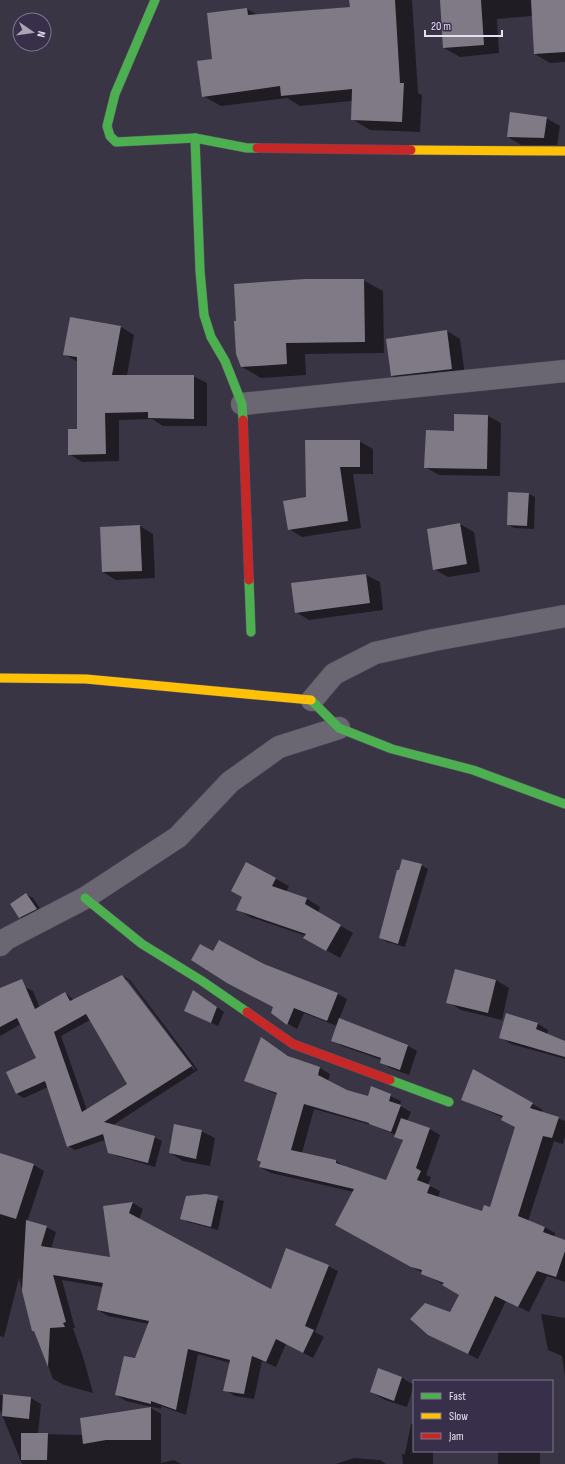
<svg xmlns="http://www.w3.org/2000/svg" width="565" height="1464" viewBox="0 0 565 1464" font-family="'Sofia Sans Condensed',sans-serif">
<rect width="100%" height="100%" fill="#3a3545"/>
<g fill="#0007" fill-rule="evenodd">
<path d="M350,0H412L418,93L422,95L420,132L370,130L352,119V101L300,106L287,98L221,106L203,96L214,60L247,9L258,15L351,7Z"/>
<path d="M441,0H565V62L550,63L535,54L533,16L497,19L499,53L460,57L444,48Z"/>
<path d="M546,118L560,126L557,145H521L508,137Z"/>
<path d="M363,280L383,291L384,353L305,354L306,375L261,378L242,367Z"/>
<path d="M70,318L121,327L134,335L127,376H193L207,383V426H163L152,419L119,420V461L82,462L69,454L78,430V362L64,354Z"/>
<path d="M447,331L460,339L465,376L405,383L392,376Z"/>
<path d="M488,416L501,423L500,476L439,475L425,467Z"/>
<path d="M359,441L373,449V474H353L361,528L302,537L289,529L307,498Z"/>
<path d="M529,494L535,497L534,529L514,528L508,524Z"/>
<path d="M460,524L474,532L480,572L448,577L434,569Z"/>
<path d="M140,526L153,534L155,578L116,580L103,572L101,528Z"/>
<path d="M366,575L380,582L383,610L309,620L296,612L292,584Z"/>
<path d="M247,863L289,886L286,892L307,899L320,907L318,913L353,933L340,958L305,938L306,936L250,917L237,909L243,897Z"/>
<path d="M421,865L428,869L405,947L387,942L380,938Z"/>
<path d="M26,894L33,898L43,913L27,921L20,917Z"/>
<path d="M213,953L264,965L338,994L347,999L339,1020L408,1046L417,1051L409,1075L390,1068L381,1062L382,1060L342,1046L332,1040L337,1026L304,1013L297,1029L288,1024L272,1013L275,1007Z"/>
<path d="M456,970L496,980L509,988L502,1020L461,1010L448,1002Z"/>
<path d="M122,976L130,980L198,1070L113,1125L154,1137L162,1141L155,1167L117,1156L109,1152L105,1140L75,1150L68,1146L48,1087L24,1098L17,1094L7,1073L37,1059L21,1024L0,1036V1001L25,987L33,991L40,1008L65,993L74,1000ZM125,980H128L195,1069L194,1070ZM90,1020L128,1084L87,1110L61,1036Z"/>
<path d="M200,995L224,1012L218,1026L192,1014Z"/>
<path d="M537,1023L548,1030L547,1034L565,1042V1059L511,1044L500,1037Z"/>
<path d="M261,1038L292,1058L320,1068L330,1074L328,1081L346,1091L369,1098L372,1088L401,1101L400,1106L411,1112L407,1121L430,1129L440,1135L426,1175L431,1177L428,1185L440,1191L438,1198L483,1212L490,1209L516,1127L504,1118L463,1100L473,1070L543,1110L541,1112L565,1121V1136L563,1144L554,1141L528,1221L545,1227L555,1233L554,1237L565,1241V1282L547,1276L529,1312L506,1301L478,1359L428,1334L451,1314L460,1294L336,1224L354,1192L271,1173L260,1167L278,1095L245,1080ZM314,1109L375,1126L396,1135L403,1141L387,1181L346,1167L336,1161L302,1153Z"/>
<path d="M201,1131L215,1138L210,1166L183,1161L170,1153Z"/>
<path d="M0,1154L34,1165L44,1171L27,1222L46,1227L56,1232L51,1249L111,1258L105,1207L133,1203L143,1209L139,1220L271,1290L328,1266L338,1271L315,1332L324,1337L313,1358L286,1344L276,1367L262,1361L254,1399L235,1396L225,1390L230,1363L198,1354L186,1415L161,1406V1409L126,1401L116,1395L136,1359L149,1324L108,1316L98,1310L103,1287L62,1280L75,1328H73L84,1360L93,1393L64,1385L53,1379L36,1332L33,1330L19,1278L4,1337L0,1336Z"/>
<path d="M206,1195L224,1201L218,1230L188,1222L181,1218Z"/>
<path d="M541,1314L565,1318V1376L562,1356L548,1350Z"/>
<path d="M401,1377L414,1385L407,1407L385,1400L371,1392Z"/>
<path d="M0,1395L31,1398L41,1404L38,1434L83,1435L81,1419L151,1408L161,1414V1463L174,1460L181,1464H22L0,1410Z"/>
<path d="M411,1424H414V1451H433V1464H403L402,1454H405Z"/>
<rect x="498" y="1451" width="42" height="13"/>
<path d="M354,1458L380,1460L386,1464H336Z"/>
</g>
<g fill="#807986" fill-rule="evenodd">
<path d="M349,0H395L400,83H404L402,122L351,120L352,89L281,96L280,86L202,97L197,61L212,59L207,13L247,8L248,15L350,7Z"/>
<path d="M440,0H481L484,45L443,48Z"/>
<path d="M531,0H565V52L534,54Z"/>
<path d="M510,112L547,117L544,138L507,137Z"/>
<path d="M305,279H364L365,342L286,343L287,364L241,367L236,354L234,321H236L234,284Z"/>
<path d="M70,317L121,326L112,375H194V419L148,418V412L105,413L106,454L68,455V429H77V357L63,355Z"/>
<path d="M447,330L452,369L391,376L386,339Z"/>
<path d="M454,414L488,415L487,469L424,468L426,430L454,431Z"/>
<path d="M305,440H360V467H340L348,521L288,530L283,501L306,497Z"/>
<path d="M508,492L529,493L527,526L507,525Z"/>
<path d="M460,523L467,564L433,570L427,529Z"/>
<path d="M140,525L142,571L102,572L100,527Z"/>
<path d="M366,574L370,603L295,613L291,583Z"/>
<path d="M402,859L422,864L398,944L379,938L397,870H399Z"/>
<path d="M246,862L276,878L272,886L307,898L305,904L341,925L326,951L303,938L306,934L236,910L242,897L231,891Z"/>
<path d="M26,893L37,909L19,918L10,904Z"/>
<path d="M219,940L264,964L338,993L327,1021L294,1008L287,1025L271,1013L273,1007L227,983L191,960L200,944L213,951Z"/>
<path d="M455,969L496,980L488,1013L446,1003Z"/>
<path d="M122,975L192,1066L104,1122L155,1136L148,1163L108,1153L103,1134L67,1147L45,1081L16,1094L6,1072L36,1058L17,1018L0,1027V988L22,979L35,1009L65,992L70,1001ZM86,1014L127,1084L82,1112L54,1032Z"/>
<path d="M193,990L217,1007L211,1023L184,1011Z"/>
<path d="M506,1013L538,1023L536,1029L565,1041V1057L499,1038Z"/>
<path d="M339,1018L408,1045L400,1070L380,1063L381,1058L331,1041Z"/>
<path d="M261,1037L288,1056L320,1067L318,1075L347,1090L368,1096L371,1086L391,1094L389,1101L401,1105L391,1132L369,1124V1123L304,1104L291,1150L336,1160V1163L386,1180L403,1140L394,1137L401,1118L430,1128L416,1168L421,1171L417,1180L430,1185L427,1193L482,1211L484,1205L490,1207L515,1127L501,1120L503,1116L461,1100L473,1069L533,1103L530,1108L559,1117L552,1138L543,1136L518,1216L545,1227L543,1232L565,1240V1251L556,1277L537,1271L518,1307L495,1296L468,1354L428,1335L410,1319L425,1303L450,1312L459,1295L442,1285L444,1283L421,1274L422,1270L411,1267L335,1225L354,1189L259,1167L261,1162L257,1160L277,1093L244,1081Z"/>
<path d="M174,1124L202,1130L196,1159L169,1153Z"/>
<path d="M0,1153L34,1164L16,1219L0,1214Z"/>
<path d="M206,1194L218,1196L211,1227L180,1219L186,1196Z"/>
<path d="M133,1202L129,1213L271,1289L286,1248L329,1265L305,1326L314,1330L303,1353L276,1339L266,1362L252,1356L244,1394L223,1391L230,1360L188,1349L176,1410L151,1401V1404L115,1395L124,1356L135,1358L149,1321L97,1310L103,1283L53,1275L66,1322L63,1323L65,1327L50,1328L48,1367L34,1331H32L22,1291L26,1220L47,1226L41,1246L110,1257L103,1206Z"/>
<path d="M378,1368L402,1377L394,1401L370,1392Z"/>
<path d="M3,1394L31,1397L29,1419L2,1416Z"/>
<path d="M151,1407V1440H106L83,1444L80,1418Z"/>
<path d="M21,1433H48L47,1460H21Z"/>
</g>
<g fill="none" stroke-linecap="round" stroke-linejoin="round">
<defs>
<g id="street">
<path d="M242,404L565,371"/>
<path d="M312,700L334,674L375,653L434,640L565,616"/>
<path d="M0,945L6,939L85,898L178,837L230,782L279,747L339,728"/>
</g>
<g id="fast">
<path d="M155,0L115,94L107,126L110,136L116,142L195,138L247,148H257"/>
<path d="M195,138L200,271L204,315L211,337L225,361L242,404L243,420"/>
<path d="M249,580L251,632"/>
<path d="M311,700L339,728L392,749L473,770L565,804"/>
<path d="M85,898L142,944L202,981L247,1012"/>
<path d="M390,1080L449,1102"/>
</g>
<g id="slow">
<path d="M411,150L565,151"/>
<path d="M0,678L86,679L311,700"/>
</g>
<g id="jam">
<path d="M257,148L411,150"/>
<path d="M243,420L249,580"/>
<path d="M247,1012L293,1044L390,1080"/>
</g>
</defs>
<use href="#street" stroke="#55515f" stroke-width="23"/>
<use href="#fast" stroke="#55515f" stroke-width="10"/>
<use href="#slow" stroke="#55515f" stroke-width="10"/>
<use href="#jam" stroke="#55515f" stroke-width="10"/>
<use href="#street" stroke="#6a6672" stroke-width="22"/>
<use href="#fast" stroke="#4caf50" stroke-width="9"/>
<use href="#slow" stroke="#ffc107" stroke-width="9"/>
<use href="#jam" stroke="#c62828" stroke-width="9"/>
</g>
<rect x="413" y="1380" width="140" height="72" fill="#382f4b" stroke="#7d768e"/>
<rect x="421" y="1393" width="20" height="6" fill="#4caf50" stroke="#7d768e"/>
<text x="449" y="1400" font-size="12" fill="#e5e1f2">Fast</text>
<rect x="421" y="1413" width="20" height="6" fill="#ffc107" stroke="#7d768e"/>
<text x="449" y="1420" font-size="12" fill="#e5e1f2">Slow</text>
<rect x="421" y="1433" width="20" height="6" fill="#c62828" stroke="#7d768e"/>
<text x="449" y="1440" font-size="12" fill="#e5e1f2">Jam</text>
<g transform="translate(32 32) rotate(103)"><circle r="19" fill="#382f4b" stroke="#7d768e"/>
<path d="M0-3L7 15L0 10L-7 15Z" fill="#a9a5b5"/>
<text y="-6" font-size="11" font-weight="bold" text-anchor="middle" fill="#e5e1f2">N</text>
</g>
<path d="M425 30v6h77v-6" fill="none" stroke="#e5e1f2" stroke-width="2"/>
<text x="431" y="30" font-size="12" fill="#e5e1f2" stroke="#382f4b" stroke-width="3" paint-order="stroke">20 m</text>
</svg>
